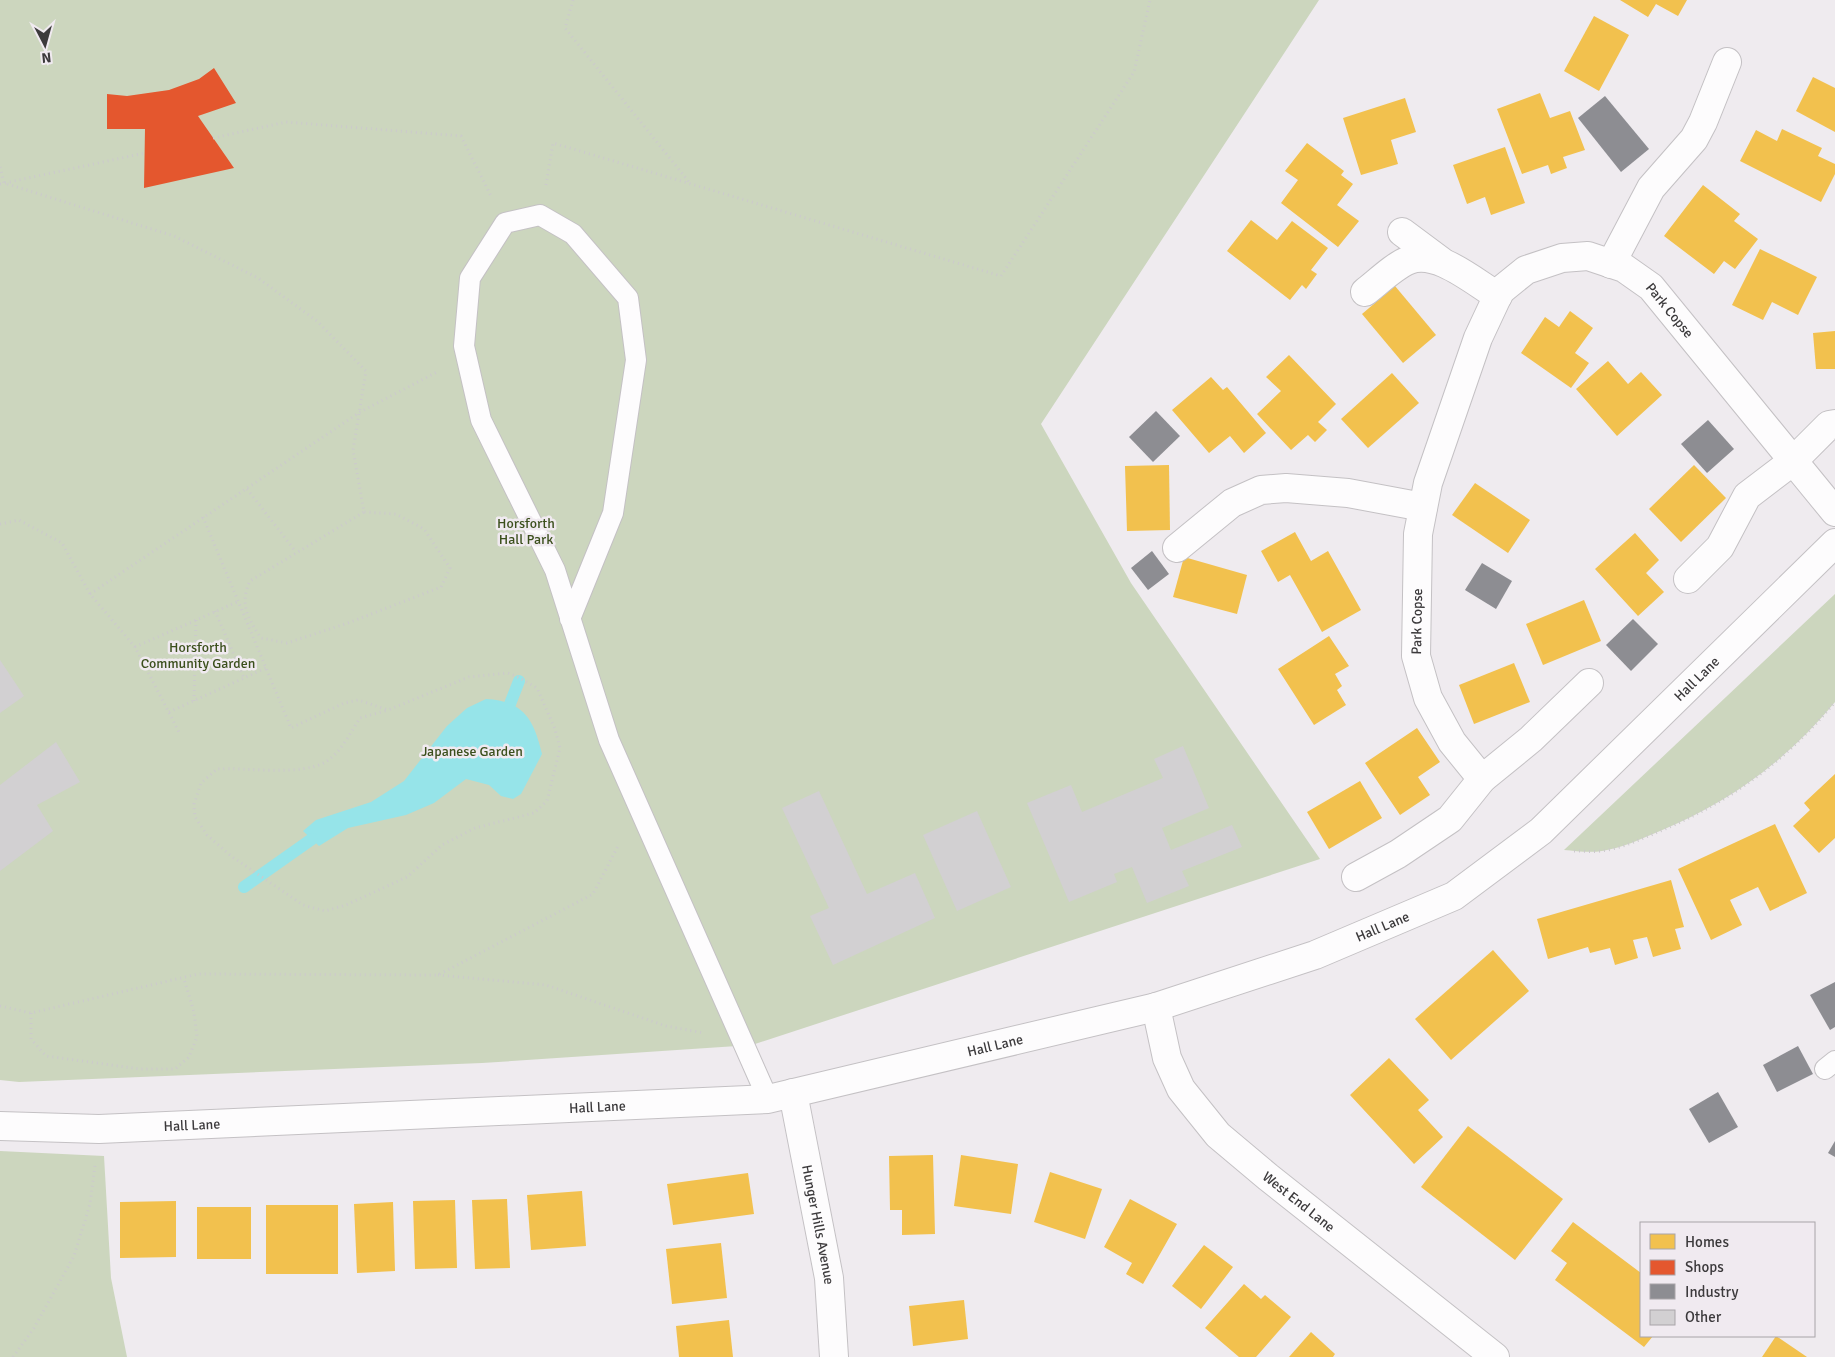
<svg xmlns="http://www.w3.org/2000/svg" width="1835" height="1357" viewBox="0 0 1835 1357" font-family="Signika,sans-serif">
<rect width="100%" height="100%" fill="#efebef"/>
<g fill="#ccd6be">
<path d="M0,0H1319L1041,424L1131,583L1320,859L752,1045L482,1063L19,1082L0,1080Z"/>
<path d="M1835,594V702C1786,761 1730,802 1660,831C1641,839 1622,848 1602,851C1590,853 1576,851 1564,850Z"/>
<path d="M0,1151L104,1156L111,1278L127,1357H0Z"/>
</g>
<path fill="#96e4e9" d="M486,699C524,701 534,720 542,754L521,794L513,799L501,796L489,785L466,779L434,803L406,815L348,828L319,846L303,831L316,820L371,802L404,781L447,726L467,708Z"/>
<g fill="#f2c14e">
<path d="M1620,0H1687L1678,16L1656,4L1648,17Z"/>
<path d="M1594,16L1629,35L1599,91L1564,71Z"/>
<path d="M1813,77L1835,88V132L1796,111Z"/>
<path d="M1540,93L1550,118L1570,111L1585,150L1563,157L1567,168L1551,174L1548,165L1522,174L1497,109Z"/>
<path d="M1405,98L1416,132L1391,140L1398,164L1361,175L1343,118Z"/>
<path d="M1782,129L1822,148L1818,156L1835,164V174L1821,202L1740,161L1756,130L1777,141Z"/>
<path d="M1307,143L1344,171L1341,175L1353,184L1337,205L1359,221L1338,247L1281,203L1298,180L1285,171Z"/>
<path d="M1505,147L1525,203L1491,215L1485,197L1467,204L1453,165Z"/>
<path d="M1703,185L1740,214L1734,221L1758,239L1735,269L1724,261L1714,274L1664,236Z"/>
<path d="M1251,220L1277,240L1292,221L1328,248L1311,270L1317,274L1306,289L1302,285L1290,300L1227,251Z"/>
<path d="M1760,249L1817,277L1798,315L1772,302L1763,320L1732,305Z"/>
<path d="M1395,286L1436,335L1403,363L1362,314Z"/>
<path d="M1570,311L1593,328L1575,353L1589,363L1571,388L1521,353L1545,317L1559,327Z"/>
<path d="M1835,331V369H1816L1813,333Z"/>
<path d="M1289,355L1336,404L1318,422L1327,430L1315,442L1308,435L1291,450L1257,414L1281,391L1266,377Z"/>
<path d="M1608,361L1628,384L1641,372L1662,395L1617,436L1576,389Z"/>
<path d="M1392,373L1419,403L1368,448L1341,419Z"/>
<path d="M1211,377L1223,390L1227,387L1266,433L1244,453L1230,436L1209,453L1172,410Z"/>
<path d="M1169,465L1170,530L1127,531L1125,466Z"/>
<path d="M1694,465L1726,498L1681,542L1649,509Z"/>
<path d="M1475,483L1530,520L1508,553L1452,515Z"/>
<path d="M1295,532L1311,561L1328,551L1361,610L1322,632L1290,575L1278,582L1261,551Z"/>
<path d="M1635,533L1659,560L1646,573L1664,592L1638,616L1595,569Z"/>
<path d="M1184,557L1247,575L1237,614L1173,597Z"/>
<path d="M1584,600L1601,641L1543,665L1526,624Z"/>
<path d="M1329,636L1349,666L1335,674L1342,686L1337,690L1346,705L1314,725L1278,669Z"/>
<path d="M1514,663L1530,702L1474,724L1459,685Z"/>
<path d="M1417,728L1440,762L1418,777L1430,795L1400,815L1365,763Z"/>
<path d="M1835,774V838L1819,853L1793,826L1810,810L1804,803Z"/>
<path d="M1360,781L1382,818L1329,849L1307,812Z"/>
<path d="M1775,824L1807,893L1770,911L1758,887L1730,900L1742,925L1711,940L1678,869Z"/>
<path d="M1671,880L1684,927L1675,929L1681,949L1653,957L1647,937L1633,940L1638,958L1615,965L1610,948L1590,953L1588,947L1548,959L1537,919Z"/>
<path d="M1493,950L1529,991L1451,1060L1415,1019Z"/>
<path d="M1389,1058L1429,1100L1418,1110L1443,1137L1414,1164L1350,1095Z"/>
<path d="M1468,1126L1563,1199L1515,1260L1421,1187Z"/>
<path d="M933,1155L935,1234L902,1235V1210H890L889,1156Z"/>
<path d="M961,1155L1018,1164L1011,1214L954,1206Z"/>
<path d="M1050,1172L1102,1189L1085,1239L1034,1222Z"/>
<path d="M748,1173L754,1214L673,1225L667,1184Z"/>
<path d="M582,1191L586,1246L531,1250L527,1195Z"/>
<path d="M507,1199L510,1268L475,1269L472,1200Z"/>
<path d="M1130,1199L1177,1224L1143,1284L1126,1274L1132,1263L1104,1247Z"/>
<path d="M455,1200L457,1268L415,1269L413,1201Z"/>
<path d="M176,1201V1257L120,1258V1202Z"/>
<path d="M393,1202L395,1271L357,1273L354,1204Z"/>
<rect x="266" y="1205" width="72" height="69"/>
<rect x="197" y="1207" width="54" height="52"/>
<path d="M1573,1222L1641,1273V1336H1653L1644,1347L1555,1280L1567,1263L1551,1251Z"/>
<path d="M721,1243L727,1298L672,1304L666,1249Z"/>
<path d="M1204,1245L1233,1267L1201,1309L1172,1286Z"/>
<path d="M1244,1284L1261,1299L1265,1295L1291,1317L1256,1357H1239L1205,1328Z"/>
<path d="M964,1300L968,1339L913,1346L909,1306Z"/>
<path d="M729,1320L733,1357H679L676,1326Z"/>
<path d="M1311,1332L1335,1354L1333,1357H1289Z"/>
<path d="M1776,1336L1807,1357H1762Z"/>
</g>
<path fill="#e4572e" d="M214,68L236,103L198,116L234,168L144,188L145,129H107V94L127,96L169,90L199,79Z"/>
<g fill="#8d8d92">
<path d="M1605,96L1649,149L1621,172L1578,118Z"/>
<path d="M1156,411L1180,436L1153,462L1129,437Z"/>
<path d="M1708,420L1734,449L1707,473L1681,444Z"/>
<path d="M1152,551L1169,574L1148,590L1131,568Z"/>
<path d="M1482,563L1512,581L1496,609L1465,590Z"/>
<path d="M1633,619L1658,644L1631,671L1606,645Z"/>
<path d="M1835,982V1027L1830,1030L1810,995Z"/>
<path d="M1798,1046L1813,1074L1777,1092L1763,1065Z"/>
<path d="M1718,1092L1738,1127L1709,1143L1689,1109Z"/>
<path d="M1835,1141V1157L1828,1153Z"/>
</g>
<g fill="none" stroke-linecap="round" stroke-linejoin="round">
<g stroke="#96e4e9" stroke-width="12">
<path d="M510,704L519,681"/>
<path d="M244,887L312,839"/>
</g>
</g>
<g fill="#d2d0d2">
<path d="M0,660L24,696L0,713Z"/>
<path d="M56,742L80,782L37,805L53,831L0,871V785Z"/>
<path d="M1183,746L1209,808L1162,828L1171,850L1232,825L1242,847L1182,871L1189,886L1147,903L1132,867L1114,874L1117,882L1069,902L1027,803L1071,785L1082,812L1163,778L1154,759Z"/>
<path d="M819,791L867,894L915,873L935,918L833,965L810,916L829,908L782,808Z"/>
<path d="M977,811L1011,887L957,911L923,835Z"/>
</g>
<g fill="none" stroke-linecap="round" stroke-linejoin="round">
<defs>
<g id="lane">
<path d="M570,619L613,513L636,360L628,298L573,234L540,215L505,223L470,278L464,346L481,420L555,570L609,740L768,1099"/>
<path d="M1825,1069L1835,1061"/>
</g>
<g id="street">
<path d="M1402,232L1441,261"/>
<path d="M1611,264L1651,188L1694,139L1703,122L1727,62"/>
<path d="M1365,292C1378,282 1394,266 1409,260C1437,249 1474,282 1498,296"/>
<path d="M1177,548L1232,503L1261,490L1286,488L1348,493L1423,507"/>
<path d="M1688,579L1720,547L1747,496L1793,461L1829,425L1835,424"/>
<path id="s1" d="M1482,779L1452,742L1428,698L1416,656L1418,534L1428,483L1478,338L1500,291L1526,270L1562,258L1588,256L1624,268L1651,287L1835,512"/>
<path d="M1356,877L1398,854L1450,819L1482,779L1531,739L1589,683"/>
<path id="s2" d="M1156,1007L1167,1058L1181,1089L1218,1135L1268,1177L1495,1357"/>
<path id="s3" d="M793,1093L829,1278L834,1357"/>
<path id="s4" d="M0,1126L99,1129L768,1099L1156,1007L1315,955L1454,896L1541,831L1835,543"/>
</g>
</defs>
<use href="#lane" stroke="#c4c1c4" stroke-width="22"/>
<use href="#street" stroke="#c4c1c4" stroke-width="30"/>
<g stroke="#cccacc" stroke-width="3" stroke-dasharray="1 4" stroke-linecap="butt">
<path d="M573,0L565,28L689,182"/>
<path d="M213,138L286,122L461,136L491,196"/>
<path d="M0,167L4,183L174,236L258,278L317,321L366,371L353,450L364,512L396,514L424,529L450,568L441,587L348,623L287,643L261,638C248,619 239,604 250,581L364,512"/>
<path d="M0,184L145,153"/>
<path d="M546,185L553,143L1001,276L1134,72L1150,0"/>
<path d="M247,489L296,552"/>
<path d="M203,517L291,728L344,703L358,700L388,710L469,677L508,673L520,678L537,688L555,729L560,748L547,801L534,813L475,828L442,845L407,877L346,905L325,911L303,905L231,856L207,835L195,817L194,804L201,783L217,769C247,767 302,777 327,761C342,751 350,733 360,718L388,710"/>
<path d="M0,524L19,520L62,543L90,594L135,647L180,734"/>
<path d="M90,594L360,412L437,372"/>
<path d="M215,611L244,678"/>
<path d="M135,647L237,602"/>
<path d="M194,701L196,620"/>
<path d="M169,712L266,668"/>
<path d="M1574,851C1583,851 1592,852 1601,851C1620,849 1641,839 1658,832C1730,802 1785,762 1835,702"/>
<path d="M438,975L546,985L666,1026L704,1033"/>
<path d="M0,1006L31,1013L198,974L438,975L593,894L619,844"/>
<path d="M31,1013V1039L46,1056L140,1069H175L189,1057L197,1037L194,1012L184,979"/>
<path d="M13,1357L34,1328L74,1256L90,1204L95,1165"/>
</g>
<use href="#lane" stroke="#fdfcfd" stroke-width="20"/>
<use href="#street" stroke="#fdfcfd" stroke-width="28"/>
</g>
<g text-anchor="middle" stroke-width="5" stroke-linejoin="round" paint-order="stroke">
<g font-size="14" fill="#3c3a3c" stroke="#f0eaf0">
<text dy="5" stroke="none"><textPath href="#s1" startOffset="719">Park Copse</textPath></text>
<text dy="5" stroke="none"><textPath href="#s1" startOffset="176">Park Copse</textPath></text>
<text dy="5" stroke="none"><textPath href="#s4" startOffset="1812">Hall Lane</textPath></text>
<text dy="5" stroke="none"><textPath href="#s4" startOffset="1408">Hall Lane</textPath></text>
<text dy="5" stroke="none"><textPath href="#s4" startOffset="1002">Hall Lane</textPath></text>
<text dy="5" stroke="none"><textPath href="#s4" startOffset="598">Hall Lane</textPath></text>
<text dy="5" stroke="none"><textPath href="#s4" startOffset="192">Hall Lane</textPath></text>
<text dy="5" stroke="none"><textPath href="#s2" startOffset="250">West End Lane</textPath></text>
<text dy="5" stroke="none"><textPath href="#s3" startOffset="134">Hunger Hills Avenue</textPath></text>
</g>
<g font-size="14" fill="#3b4f1c" stroke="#f0eaf0">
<text x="526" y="528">Horsforth<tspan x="526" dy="16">Hall Park</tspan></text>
<text x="198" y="652">Horsforth<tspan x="198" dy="16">Community Garden</tspan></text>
<text x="472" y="756">Japanese Garden</text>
</g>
</g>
<rect x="1640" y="1222" width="175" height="115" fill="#f0eaf0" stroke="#a8a4a8"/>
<rect x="1650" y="1234" width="25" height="15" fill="#f2c14e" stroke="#a8a4a8"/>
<text x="1685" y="1247" font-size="15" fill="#3c3a3c">Homes</text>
<rect x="1650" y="1260" width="25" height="15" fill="#e4572e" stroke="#a8a4a8"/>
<text x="1685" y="1272" font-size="15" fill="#3c3a3c">Shops</text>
<rect x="1650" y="1284" width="25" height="15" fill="#8d8d92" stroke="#a8a4a8"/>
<text x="1685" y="1297" font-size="15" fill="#3c3a3c">Industry</text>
<rect x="1650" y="1310" width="25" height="15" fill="#d2d0d2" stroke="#a8a4a8"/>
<text x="1685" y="1322" font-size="15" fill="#3c3a3c">Other</text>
<g transform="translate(45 45) rotate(174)" stroke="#f0eaf0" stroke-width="4" paint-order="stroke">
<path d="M0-4L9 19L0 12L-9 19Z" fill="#3c3a3c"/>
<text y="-8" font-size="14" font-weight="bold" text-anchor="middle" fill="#3c3a3c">N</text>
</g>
</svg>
